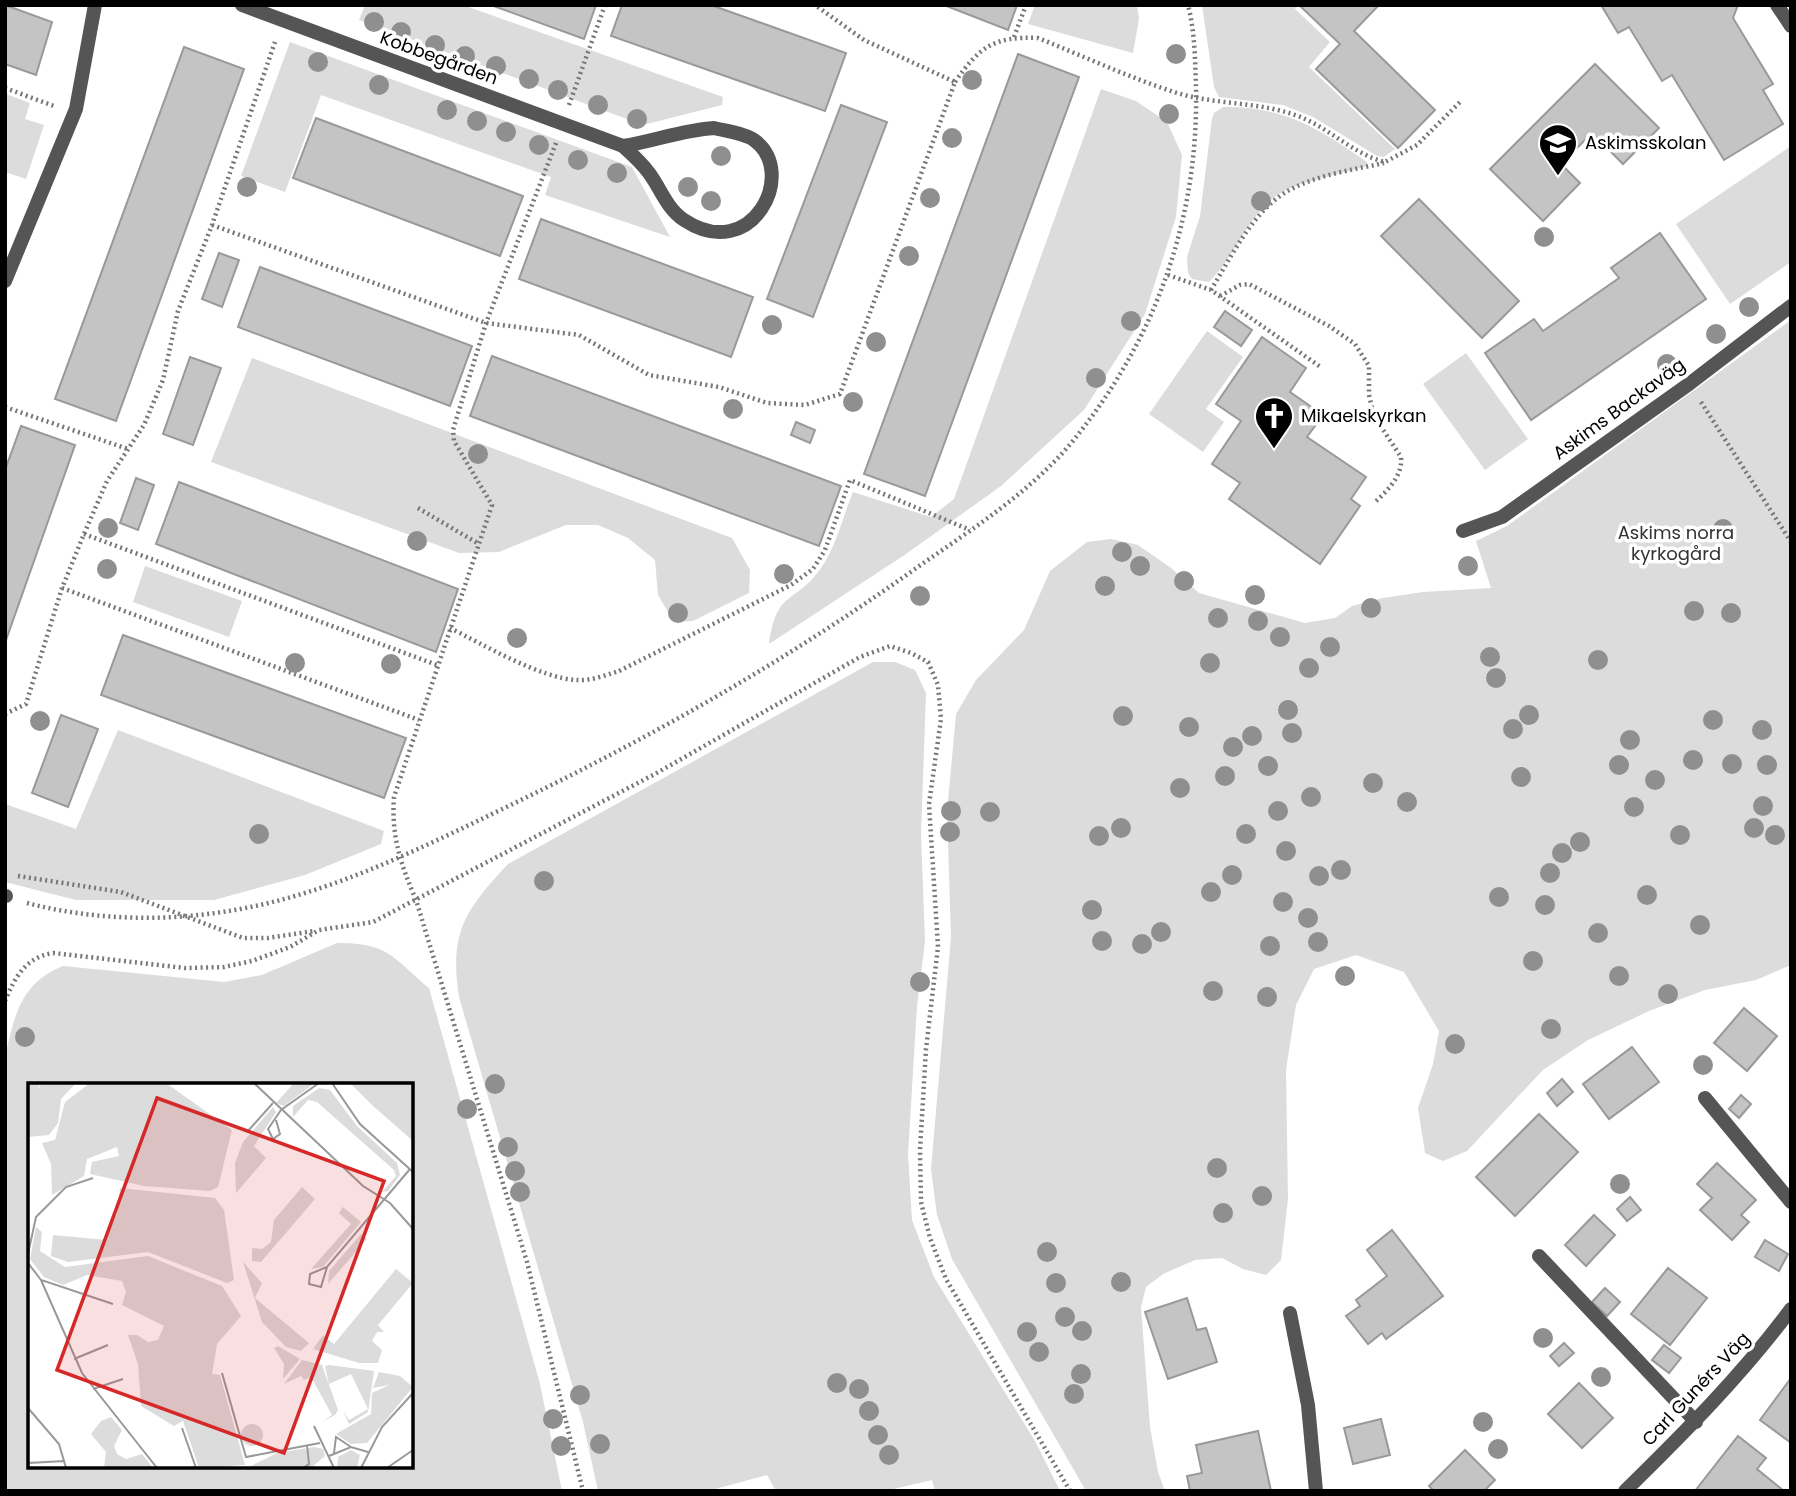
<svg xmlns="http://www.w3.org/2000/svg" width="1796" height="1496" viewBox="0 0 1796 1496" font-family="Poppins,sans-serif">
<rect width="100%" height="100%" fill="#fff"/>
<g fill="#dcdcdc" fill-rule="evenodd">
<path d="M365,5H463L723,97L722,105L643,125L359,20Z"/>
<path d="M1035,5H1137L1139,19L1133,53L1028,24Z"/>
<path d="M1202,5H1298L1295,9L1330,42L1309,67L1395,149L1384,157L1377,156L1313,117L1283,105L1219,97L1214,87Z"/>
<path d="M290,42L632,167L670,237L545,195L551,177L321,95L285,192L241,176Z"/>
<path d="M1101,89L1136,101L1167,122L1182,155L1176,217L1145,314L1084,410L1001,486L906,554L769,644C777,588 794,606 821,568C836,547 843,516 853,492L931,517L954,499Z"/>
<path d="M6,94L30,103L25,119L44,125L26,179L5,172Z"/>
<path d="M1223,107C1283,106 1320,129 1367,162V166C1344,173 1297,182 1279,194C1247,215 1236,256 1209,282L1192,279L1188,273L1187,257L1200,216L1212,119L1214,113Z"/>
<path d="M1791,146V262L1730,304L1676,224Z"/>
<path d="M1791,320V965L1756,980L1705,990L1649,1011L1588,1040L1543,1070L1467,1151L1443,1161L1425,1153L1418,1108L1433,1064L1439,1031L1404,972L1356,955L1314,969L1296,1005L1286,1070L1288,1199L1281,1260L1266,1275L1243,1269L1222,1258L1195,1260L1163,1274L1146,1287L1141,1307L1150,1427L1158,1472L1165,1491H1086L952,1259L937,1215L931,1169L951,937L947,812L956,714L976,680L1024,630L1050,571L1087,542L1111,539L1138,545L1171,568L1199,593L1305,623L1335,618L1352,606L1383,598L1423,592L1491,588L1476,541L1507,526Z"/>
<path d="M1207,331L1243,357L1206,409L1224,422L1203,452L1149,414Z"/>
<path d="M1466,353L1528,439L1485,470L1423,384Z"/>
<path d="M252,358L732,538L750,570L749,593L693,621L674,622L658,595L655,560L628,538L598,525H566L499,552L459,553L211,462Z"/>
<path d="M145,566L242,601L229,637L133,602Z"/>
<path d="M873,662H895L915,670L926,693L921,834L925,942L917,1006L908,1154L912,1220L934,1277L1035,1441L1060,1491H935L932,1480L885,1491H776L767,1475L708,1491H598L583,1422L459,997C449,933 465,910 508,864Z"/>
<path d="M118,730L384,831L381,844L305,875L214,900H76L5,882V804L76,829Z"/>
<path d="M337,943C389,943 392,957 429,988L540,1384L562,1491H5V1058C14,1015 21,983 63,966L224,982L262,975ZM30,1085H411V1466H30Z"/>
</g>
<g fill="#c4c4c4" stroke="#999" stroke-width="2">
<path d="M5,5L52,22L36,75L5,64Z"/>
<path d="M491,5H596L584,39Z"/>
<path d="M622,5H711L846,53L825,111L611,36Z"/>
<path d="M944,5H1017L1008,30Z"/>
<path d="M1379,5L1354,31L1435,110L1398,148L1316,69L1340,44L1300,6Z"/>
<path d="M1601,5H1738L1733,18L1773,84L1763,90L1783,124L1724,160L1672,75L1662,81L1629,27L1618,33Z"/>
<path d="M184,47L244,69L116,421L55,399Z"/>
<path d="M1018,54L1079,77L925,496L864,474Z"/>
<path d="M1595,64L1659,128L1623,164L1592,133L1561,164L1580,183L1543,221L1490,169Z"/>
<path d="M841,105L887,122L813,317L767,299Z"/>
<path d="M316,118L523,196L500,256L293,178Z"/>
<path d="M1419,199L1519,301L1482,338L1381,236Z"/>
<path d="M541,219L753,297L731,357L519,279Z"/>
<path d="M1660,233L1706,299L1531,420L1485,353L1534,319L1543,331L1619,278L1611,268Z"/>
<path d="M219,253L239,260L222,307L202,299Z"/>
<path d="M260,267L472,346L450,406L238,327Z"/>
<path d="M1225,311L1252,330L1241,346L1214,327Z"/>
<path d="M1262,337L1306,368L1290,392L1323,415L1307,437L1366,477L1351,499L1360,506L1320,564L1229,499L1240,483L1212,464L1241,421L1216,404Z"/>
<path d="M492,356L841,486L819,546L470,416Z"/>
<path d="M190,357L221,368L193,445L163,434Z"/>
<path d="M796,422L815,430L810,443L791,435Z"/>
<path d="M21,426L75,445L5,643V470Z"/>
<path d="M136,478L154,485L138,530L120,523Z"/>
<path d="M179,482L458,589L436,652L156,544Z"/>
<path d="M123,635L406,738L384,798L101,695Z"/>
<path d="M61,715L98,729L68,807L32,793Z"/>
<path d="M1744,1008L1777,1036L1747,1071L1714,1043Z"/>
<path d="M1632,1047L1659,1082L1609,1119L1583,1084Z"/>
<path d="M1562,1079L1573,1092L1557,1106L1547,1093Z"/>
<path d="M1741,1095L1751,1104L1739,1118L1729,1109Z"/>
<path d="M1539,1114L1578,1152L1515,1216L1476,1177Z"/>
<path d="M1717,1163L1756,1200L1741,1215L1749,1222L1732,1240L1700,1210L1712,1198L1697,1184Z"/>
<path d="M1630,1197L1641,1210L1627,1221L1617,1209Z"/>
<path d="M1594,1215L1615,1235L1586,1266L1565,1245Z"/>
<path d="M1392,1230L1443,1296L1386,1339L1382,1333L1368,1344L1346,1316L1360,1306L1356,1300L1387,1276L1367,1250Z"/>
<path d="M1765,1240L1788,1254L1779,1271L1755,1257Z"/>
<path d="M1668,1268L1707,1298L1670,1345L1631,1314Z"/>
<path d="M1605,1288L1620,1302L1607,1316L1592,1302Z"/>
<path d="M1187,1298L1197,1330L1206,1328L1217,1362L1168,1379L1145,1312Z"/>
<path d="M1564,1343L1574,1353L1559,1366L1550,1356Z"/>
<path d="M1664,1345L1681,1358L1669,1373L1652,1360Z"/>
<path d="M1791,1378V1443L1760,1420Z"/>
<path d="M1579,1383L1613,1418L1582,1448L1548,1414Z"/>
<path d="M1381,1419L1390,1455L1353,1464L1344,1428Z"/>
<path d="M1258,1431L1271,1491H1190L1187,1476L1202,1473L1196,1445Z"/>
<path d="M1738,1436L1766,1458L1757,1469L1784,1491H1695Z"/>
<path d="M1465,1450L1495,1480L1484,1491H1434L1429,1486Z"/>
</g>
<g fill="none" stroke-linecap="round" stroke-linejoin="round">
<g stroke="#777" stroke-width="4.5" stroke-dasharray="2 3.5" stroke-linecap="butt">
<path d="M1014,37L1026,5"/>
<path d="M955,82C979,47 994,36 1038,38C1083,56 1128,77 1174,92C1214,105 1255,101 1295,115C1328,126 1352,154 1385,162L1417,145L1462,100"/>
<path d="M5,88L54,106"/>
<path d="M569,105L605,5"/>
<path d="M556,143L486,323L453,430L454,441L492,505L394,797C391,836 401,865 416,900L527,1262L583,1491"/>
<path d="M212,225L486,323L579,335L649,375L719,387L767,403L805,405L840,394L955,82L864,40L815,5"/>
<path d="M1168,275L1211,290L1322,368"/>
<path d="M1211,290C1231,257 1252,213 1286,192C1315,175 1352,170 1384,163"/>
<path d="M1220,296L1240,285L1249,284L1329,326L1355,344L1369,366V395L1374,416L1401,457C1403,476 1387,491 1374,503"/>
<path d="M1701,402L1791,542"/>
<path d="M5,407L128,449"/>
<path d="M418,508L479,544"/>
<path d="M84,534L437,665"/>
<path d="M62,588L419,720"/>
<path d="M450,628C482,644 542,679 577,680C591,681 606,675 619,671L791,585L813,569L825,550L850,480L970,530"/>
<path d="M5,714L26,704L62,588L84,534L107,481L144,425L163,380L178,311L212,225L275,42"/>
<path d="M18,876L121,892L243,938H268L314,931"/>
<path d="M27,903C96,921 171,922 240,909C329,893 413,852 494,813C647,740 785,662 922,564C977,526 1039,486 1080,432C1158,333 1199,214 1196,87C1195,60 1195,32 1188,5"/>
<path d="M5,1001C15,977 26,957 53,953L185,968L224,967L252,961L290,947L319,930L373,922L655,774L860,657L890,646L911,653L928,662L938,685L941,719L929,804L938,947L926,1049L920,1150L921,1202L930,1238L946,1279L1070,1491"/>
</g>
<g stroke="#555" stroke-width="14">
<path d="M714,128C726,131 744,133 754,140C799,172 752,265 684,220C667,209 661,189 649,173C642,163 633,155 623,146C654,141 683,130 714,128Z"/>
<path d="M5,281L76,109L95,5"/>
<path d="M5,896H6"/>
<path d="M1705,1098L1791,1202"/>
<path d="M1539,1256L1696,1422"/>
</g>
<g stroke="#555" stroke-width="14">
<path d="M242,5L623,146"/>
<path d="M1777,5L1791,26"/>
<path d="M1463,531L1502,517L1689,384L1791,306"/>
<path d="M1290,1313L1308,1405L1316,1491"/>
<path d="M1625,1491C1684,1433 1742,1375 1791,1309"/>
</g>
</g>
<g fill="#8f8f8f">
<circle cx="374" cy="22" r="10"/>
<circle cx="401" cy="32" r="10"/>
<circle cx="435" cy="45" r="10"/>
<circle cx="1176" cy="54" r="10"/>
<circle cx="465" cy="56" r="10"/>
<circle cx="318" cy="62" r="10"/>
<circle cx="496" cy="66" r="10"/>
<circle cx="529" cy="79" r="10"/>
<circle cx="972" cy="80" r="10"/>
<circle cx="379" cy="85" r="10"/>
<circle cx="558" cy="90" r="10"/>
<circle cx="598" cy="105" r="10"/>
<circle cx="447" cy="110" r="10"/>
<circle cx="1169" cy="114" r="10"/>
<circle cx="637" cy="119" r="10"/>
<circle cx="477" cy="121" r="10"/>
<circle cx="506" cy="132" r="10"/>
<circle cx="952" cy="138" r="10"/>
<circle cx="539" cy="145" r="10"/>
<circle cx="721" cy="156" r="10"/>
<circle cx="578" cy="160" r="10"/>
<circle cx="617" cy="173" r="10"/>
<circle cx="247" cy="187" r="10"/>
<circle cx="688" cy="187" r="10"/>
<circle cx="930" cy="198" r="10"/>
<circle cx="711" cy="201" r="10"/>
<circle cx="1261" cy="201" r="10"/>
<circle cx="1544" cy="237" r="10"/>
<circle cx="909" cy="256" r="10"/>
<circle cx="1749" cy="307" r="10"/>
<circle cx="1131" cy="321" r="10"/>
<circle cx="772" cy="325" r="10"/>
<circle cx="1716" cy="334" r="10"/>
<circle cx="876" cy="342" r="10"/>
<circle cx="1667" cy="364" r="10"/>
<circle cx="1096" cy="378" r="10"/>
<circle cx="853" cy="402" r="10"/>
<circle cx="733" cy="409" r="10"/>
<circle cx="478" cy="454" r="10"/>
<circle cx="108" cy="528" r="10"/>
<circle cx="1723" cy="529" r="10"/>
<circle cx="417" cy="541" r="10"/>
<circle cx="1122" cy="552" r="10"/>
<circle cx="1140" cy="566" r="10"/>
<circle cx="1468" cy="566" r="10"/>
<circle cx="107" cy="569" r="10"/>
<circle cx="784" cy="574" r="10"/>
<circle cx="1184" cy="581" r="10"/>
<circle cx="1105" cy="586" r="10"/>
<circle cx="1255" cy="595" r="10"/>
<circle cx="920" cy="596" r="10"/>
<circle cx="1371" cy="608" r="10"/>
<circle cx="1694" cy="611" r="10"/>
<circle cx="678" cy="613" r="10"/>
<circle cx="1731" cy="613" r="10"/>
<circle cx="1218" cy="618" r="10"/>
<circle cx="1258" cy="621" r="10"/>
<circle cx="1280" cy="637" r="10"/>
<circle cx="517" cy="638" r="10"/>
<circle cx="1330" cy="647" r="10"/>
<circle cx="1490" cy="657" r="10"/>
<circle cx="1598" cy="660" r="10"/>
<circle cx="295" cy="663" r="10"/>
<circle cx="1210" cy="663" r="10"/>
<circle cx="391" cy="664" r="10"/>
<circle cx="1309" cy="668" r="10"/>
<circle cx="1496" cy="678" r="10"/>
<circle cx="1288" cy="710" r="10"/>
<circle cx="1529" cy="715" r="10"/>
<circle cx="1123" cy="716" r="10"/>
<circle cx="1713" cy="720" r="10"/>
<circle cx="40" cy="721" r="10"/>
<circle cx="1189" cy="727" r="10"/>
<circle cx="1513" cy="729" r="10"/>
<circle cx="1762" cy="730" r="10"/>
<circle cx="1292" cy="733" r="10"/>
<circle cx="1252" cy="736" r="10"/>
<circle cx="1630" cy="740" r="10"/>
<circle cx="1233" cy="747" r="10"/>
<circle cx="1693" cy="760" r="10"/>
<circle cx="1732" cy="764" r="10"/>
<circle cx="1619" cy="765" r="10"/>
<circle cx="1767" cy="765" r="10"/>
<circle cx="1268" cy="766" r="10"/>
<circle cx="1225" cy="776" r="10"/>
<circle cx="1521" cy="777" r="10"/>
<circle cx="1655" cy="780" r="10"/>
<circle cx="1373" cy="783" r="10"/>
<circle cx="1180" cy="788" r="10"/>
<circle cx="1311" cy="797" r="10"/>
<circle cx="1407" cy="802" r="10"/>
<circle cx="1763" cy="806" r="10"/>
<circle cx="1634" cy="807" r="10"/>
<circle cx="951" cy="811" r="10"/>
<circle cx="1278" cy="811" r="10"/>
<circle cx="990" cy="812" r="10"/>
<circle cx="1121" cy="828" r="10"/>
<circle cx="1754" cy="828" r="10"/>
<circle cx="950" cy="832" r="10"/>
<circle cx="259" cy="834" r="10"/>
<circle cx="1246" cy="834" r="10"/>
<circle cx="1680" cy="835" r="10"/>
<circle cx="1775" cy="835" r="10"/>
<circle cx="1099" cy="836" r="10"/>
<circle cx="1580" cy="842" r="10"/>
<circle cx="1286" cy="851" r="10"/>
<circle cx="1562" cy="853" r="10"/>
<circle cx="1341" cy="870" r="10"/>
<circle cx="1550" cy="873" r="10"/>
<circle cx="1232" cy="875" r="10"/>
<circle cx="1319" cy="876" r="10"/>
<circle cx="544" cy="881" r="10"/>
<circle cx="1211" cy="892" r="10"/>
<circle cx="1647" cy="895" r="10"/>
<circle cx="1499" cy="897" r="10"/>
<circle cx="1283" cy="902" r="10"/>
<circle cx="1545" cy="905" r="10"/>
<circle cx="1092" cy="910" r="10"/>
<circle cx="1308" cy="918" r="10"/>
<circle cx="1700" cy="925" r="10"/>
<circle cx="1161" cy="932" r="10"/>
<circle cx="1598" cy="933" r="10"/>
<circle cx="1102" cy="941" r="10"/>
<circle cx="1318" cy="942" r="10"/>
<circle cx="1142" cy="944" r="10"/>
<circle cx="1270" cy="946" r="10"/>
<circle cx="1533" cy="961" r="10"/>
<circle cx="1345" cy="976" r="10"/>
<circle cx="1619" cy="976" r="10"/>
<circle cx="920" cy="982" r="10"/>
<circle cx="1213" cy="991" r="10"/>
<circle cx="1668" cy="994" r="10"/>
<circle cx="1267" cy="997" r="10"/>
<circle cx="1551" cy="1029" r="10"/>
<circle cx="25" cy="1037" r="10"/>
<circle cx="1455" cy="1044" r="10"/>
<circle cx="1703" cy="1065" r="10"/>
<circle cx="495" cy="1084" r="10"/>
<circle cx="467" cy="1109" r="10"/>
<circle cx="508" cy="1147" r="10"/>
<circle cx="1217" cy="1168" r="10"/>
<circle cx="515" cy="1171" r="10"/>
<circle cx="1620" cy="1184" r="10"/>
<circle cx="520" cy="1192" r="10"/>
<circle cx="1262" cy="1196" r="10"/>
<circle cx="1223" cy="1213" r="10"/>
<circle cx="1047" cy="1252" r="10"/>
<circle cx="1121" cy="1282" r="10"/>
<circle cx="1056" cy="1283" r="10"/>
<circle cx="1065" cy="1317" r="10"/>
<circle cx="1082" cy="1331" r="10"/>
<circle cx="1027" cy="1332" r="10"/>
<circle cx="1543" cy="1338" r="10"/>
<circle cx="1039" cy="1352" r="10"/>
<circle cx="1081" cy="1374" r="10"/>
<circle cx="1601" cy="1377" r="10"/>
<circle cx="837" cy="1383" r="10"/>
<circle cx="859" cy="1389" r="10"/>
<circle cx="1074" cy="1394" r="10"/>
<circle cx="580" cy="1395" r="10"/>
<circle cx="869" cy="1411" r="10"/>
<circle cx="553" cy="1419" r="10"/>
<circle cx="1483" cy="1422" r="10"/>
<circle cx="878" cy="1435" r="10"/>
<circle cx="600" cy="1444" r="10"/>
<circle cx="561" cy="1446" r="10"/>
<circle cx="1498" cy="1449" r="10"/>
<circle cx="889" cy="1455" r="10"/>
</g>
<defs>
<symbol id="school-pin" viewBox="-11 -11 22 30"><path d="M0 17L-7.5 6A9.5 9.5 0 1 1 7.5 6Z" fill="#000" stroke="#fff"/><path d="M0-5L7-2L0 1L-7-2ZM-4 1L0 2.5L4 1V4Q0 6-4 4Z" fill="#fff"/></symbol>
<symbol id="church-pin" viewBox="-11 -11 22 30"><path d="M0 17L-7.5 6A9.5 9.5 0 1 1 7.5 6Z" fill="#000" stroke="#fff"/><path d="M-1.2-6h2.4v3.5h3.3v2.4h-3.3V6h-2.4V-.1h-3.3v-2.4h3.3Z" fill="#fff"/></symbol>
</defs>
<g fill-rule="evenodd">
<use href="#school-pin" x="1536" y="121" width="44" height="60"/>
<use href="#church-pin" x="1252" y="394" width="44" height="60"/>
</g>
<g text-anchor="middle" stroke-width="7" stroke-linejoin="round" paint-order="stroke">
<g font-size="18" fill="#000" stroke="#fff">
<text transform="translate(439 58) rotate(20)" y="6">Kobbegården</text>
<text transform="translate(1619 409) rotate(-36)" y="6">Askims Backaväg</text>
<text transform="translate(1696 1389) rotate(-47)" y="6">Carl Gunérs Väg</text>
</g>
<g font-size="18" fill="#000" stroke="#fff" text-anchor="start">
<text x="1585" y="149">Askimsskolan</text>
<text x="1301" y="422">Mikaelskyrkan</text>
</g>
<g font-size="18" fill="#333" stroke="#fff">
<text x="1676" y="539">Askims norra<tspan x="1676" dy="21">kyrkogård</tspan></text>
</g>
</g>
<g transform="translate(28 1083)">
<rect width="385" height="385" fill="#fff"/>
<path d="M0,0H12L10,6L14,0H48L33,16L30,40L21,52L0,54ZM62,0H138L204,47L190,104L182,108L116,103L62,91L64,79L91,73L89,64L59,76L56,93L24,112L23,81L14,60L27,57L37,19ZM266,0H287L256,23L248,20ZM322,0H385V58L344,22ZM291,5L302,7L329,43L369,80L372,92L360,108L354,109L368,93L366,87L289,19L280,17L265,34V23ZM245,24L248,29L226,63L238,75L208,110L207,80L215,59ZM274,104L287,116L233,179L224,178V165L234,166L243,159L246,137ZM92,105L187,115L196,127L206,197L199,200L120,169L40,179L23,173L25,152L79,157L82,138L89,132ZM315,124L333,139L295,184L283,186L323,141L311,130ZM8,144L14,149L12,168L37,184L120,173L194,203L213,233L189,261L184,291L192,292L217,382L171,385L155,338L146,343L113,323L110,281L100,252H109L120,259L130,257L136,243L94,222L98,209L94,198L59,192L35,202L16,194L2,176ZM333,151L339,156L300,201L301,188ZM215,179L234,200L227,215L281,260L273,268L258,264L234,239ZM368,186L385,200L350,242L356,249H349L344,258L354,267L350,280H331L285,266L295,252L306,261ZM250,263L272,276L255,296L256,281L246,265ZM274,277L294,282L310,327L307,332L294,339L304,332L283,294L276,297L273,293L256,301ZM301,282L346,288L340,329L321,341L315,327L321,337L340,326L323,291L301,301L297,283ZM351,289L372,293L385,304L339,360L323,361L308,351L343,331L344,310L361,302L345,305ZM83,334L94,347L86,363L89,371L98,376L114,371L125,385H76L78,369L63,351L73,338ZM213 352a11 11 0 1 1 22 0a11 11 0 1 1-22 0ZM286,364L295,366L297,373L283,385H219L249,370ZM323,367L332,372L329,385H309L310,374Z" fill="#dcdcdc"/>
<path fill="none" stroke="#999" stroke-width="2" d="M226,0L335,103L362,120L385,146M304,0L332,41L385,89M248,37L252,51L245,56L240,46L253,27L291,0M219,49L245,20M0,171L8,134L38,104L65,95M0,180L13,197L85,221M299,184L293,204L281,201L282,191L299,184L382,86M13,197L54,290L129,385M46,276L80,262M194,290L218,374L292,360M65,306L95,296M0,325L31,361L38,385M286,343L306,385M154,345L168,385M306,370L308,354L323,364M301,373L323,364L340,369M0,380L37,378M275,385L281,381L279,362M333,385L354,344L385,310M359,385L385,367"/>
<path fill="#d62828" fill-opacity="0.15" stroke="#d62828" stroke-width="3.5" d="M129,15L356,98L256,370L29,287Z"/>
<rect width="385" height="385" fill="none" stroke="#000" stroke-width="3.5"/>
</g>
<rect width="1796" height="1496" fill="none" stroke="#000000" stroke-width="14"/>
</svg>
